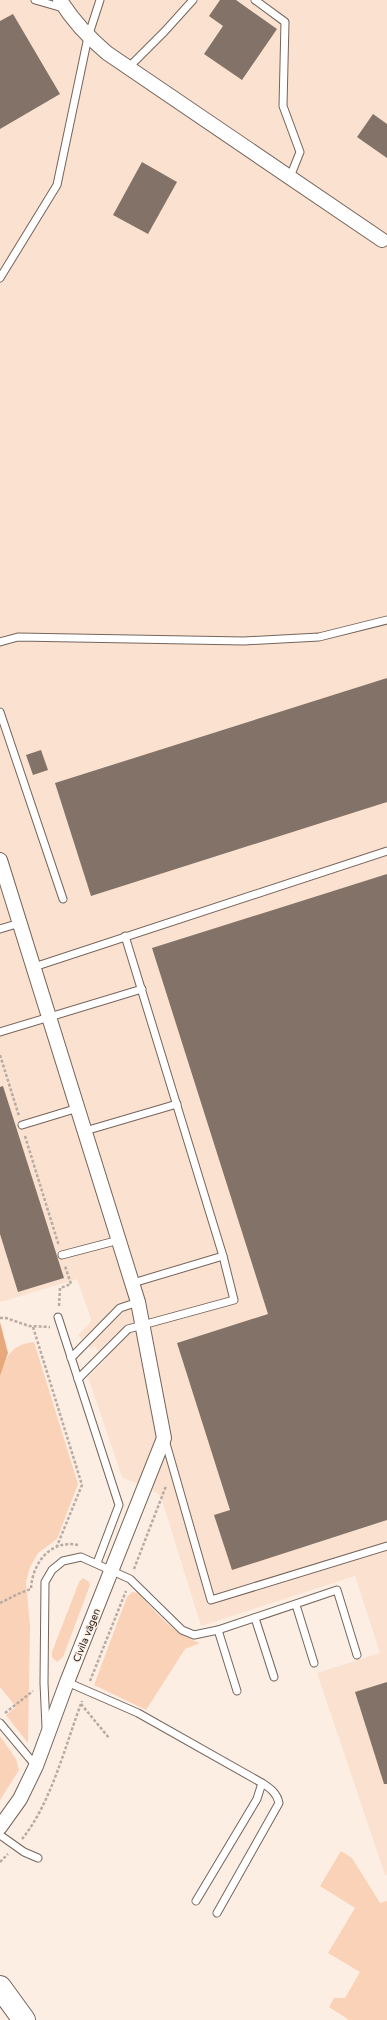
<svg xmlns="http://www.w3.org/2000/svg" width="387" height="2020" viewBox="0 0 387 2020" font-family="'Varela Round',sans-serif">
<rect width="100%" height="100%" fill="#fdeee4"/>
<path fill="#fbe1d0" d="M0,0H387V1875H385L317,1673L380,1653L355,1576L201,1626L161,1497L158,1493L122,1477L88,1377L106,1359L94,1346L91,1349L78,1335L89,1324L91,1319L77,1279L1,1302L0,1300Z"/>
<g fill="#fad2b7">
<path d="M34,1342L78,1484L57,1539L38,1553L30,1567L26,1582L30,1626L28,1743L6,1715L16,1707L0,1687V1376C7,1356 10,1345 34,1342Z"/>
<path d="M83,1578L89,1582L90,1585L63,1657L57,1662L52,1657V1652L79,1582Z"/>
<path d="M132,1592L138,1593C156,1612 174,1635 200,1643L185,1649L146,1710L94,1685L127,1597Z"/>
<path d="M0,1736L16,1759L19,1770L0,1800Z"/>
<path d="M341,1851L352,1858L380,1903L387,1901V2020H349L329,2007L334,1998H345L360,1972L328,1953L355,1908L320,1886Z"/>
</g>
<path fill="#e7a87c" d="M0,1322L8,1353L0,1376Z"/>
<g fill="#837267">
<path d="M220,0H236L277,29L242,80L204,54L223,26L209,16Z"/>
<path d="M13,14L60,94L0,129V21Z"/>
<path d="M373,114L387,124V158L357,137Z"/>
<path d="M142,162L177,182L148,234L113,215Z"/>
<path d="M387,678V802L91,896L55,783Z"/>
<path d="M41,750L48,770L33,775L26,755Z"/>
<path d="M387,874V1520L232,1570L214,1515L230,1510L177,1343L268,1314L152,948Z"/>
<path d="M3,1086L64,1278L18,1292L0,1234V1087Z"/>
<path d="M387,1682V1784H384L355,1692Z"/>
</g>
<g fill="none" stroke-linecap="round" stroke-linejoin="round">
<defs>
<g id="service">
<path d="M35,0L63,8"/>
<path d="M255,0L285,22L283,106L300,152L290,177"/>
<path d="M128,68L165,31L193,0"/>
<path d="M0,278L57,185L88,37L100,0"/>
<path d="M0,642L18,637L244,641L319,637L387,620"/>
<path d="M0,712L63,899"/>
<path d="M0,929L20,923"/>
<path d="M125,936L223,1256L133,1283"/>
<path d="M34,967L387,851"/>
<path d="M0,1032L142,989"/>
<path d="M22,1125L78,1108"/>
<path d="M85,1131L177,1104"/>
<path d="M62,1255L119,1240"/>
<path d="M58,1317L119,1505L97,1563"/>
<path d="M71,1358L120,1308L138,1302"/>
<path d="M78,1379L128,1329L234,1300L223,1256"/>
<path d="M165,1440L211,1600L387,1546"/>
<path d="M296,1605L314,1663"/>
<path d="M255,1618L274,1677"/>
<path d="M218,1630L237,1691"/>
<path d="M67,1682L138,1713L262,1783C270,1788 277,1793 279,1803L217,1913"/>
<path d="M0,1723L36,1766"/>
<path d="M46,1727L44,1683L45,1582L52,1570L63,1561L81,1557L130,1579L182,1630L194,1635L218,1630L337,1590L357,1655"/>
<path d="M0,1835L24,1852L38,1858"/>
<path d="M196,1901L257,1799L262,1783"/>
</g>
<g id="minor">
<path d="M60,0C73,21 88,37 107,53L382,240"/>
<path d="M0,860L138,1302L164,1438L67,1682L36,1766L20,1799L0,1827"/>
</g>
<path id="primary" d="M0,1987L24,2020"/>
</defs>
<use href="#service" stroke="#75655b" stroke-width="9"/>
<use href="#minor" stroke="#75655b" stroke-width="16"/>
<use href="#primary" stroke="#75655b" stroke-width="24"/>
<g stroke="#b7aba3" stroke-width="2.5" stroke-dasharray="3 2" stroke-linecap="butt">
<path d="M0,1055L19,1116"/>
<path d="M25,1136L59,1246"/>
<path d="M59,1306L60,1288L71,1284L65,1266"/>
<path d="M0,1318H6L29,1326L50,1327"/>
<path d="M33,1327L82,1485L57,1546"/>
<path d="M134,1569L166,1486"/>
<path d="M0,1603L20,1593L31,1589C32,1564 50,1539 78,1545"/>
<path d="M90,1681L126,1591"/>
<path d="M81,1704L109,1738"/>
<path d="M5,1713L33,1691"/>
<path d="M22,1839C51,1804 66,1743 82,1701"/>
<path d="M0,1862L8,1854"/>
</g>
<use href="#service" stroke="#fff" stroke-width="7"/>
<use href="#minor" stroke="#fff" stroke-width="14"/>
<use href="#primary" stroke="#fff" stroke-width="22"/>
</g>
<g text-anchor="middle" stroke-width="3" stroke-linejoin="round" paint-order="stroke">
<g font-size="10" fill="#221b17" stroke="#fdeee4">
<text transform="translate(86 1635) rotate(-68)" y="4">Civila vägen</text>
</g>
</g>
</svg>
